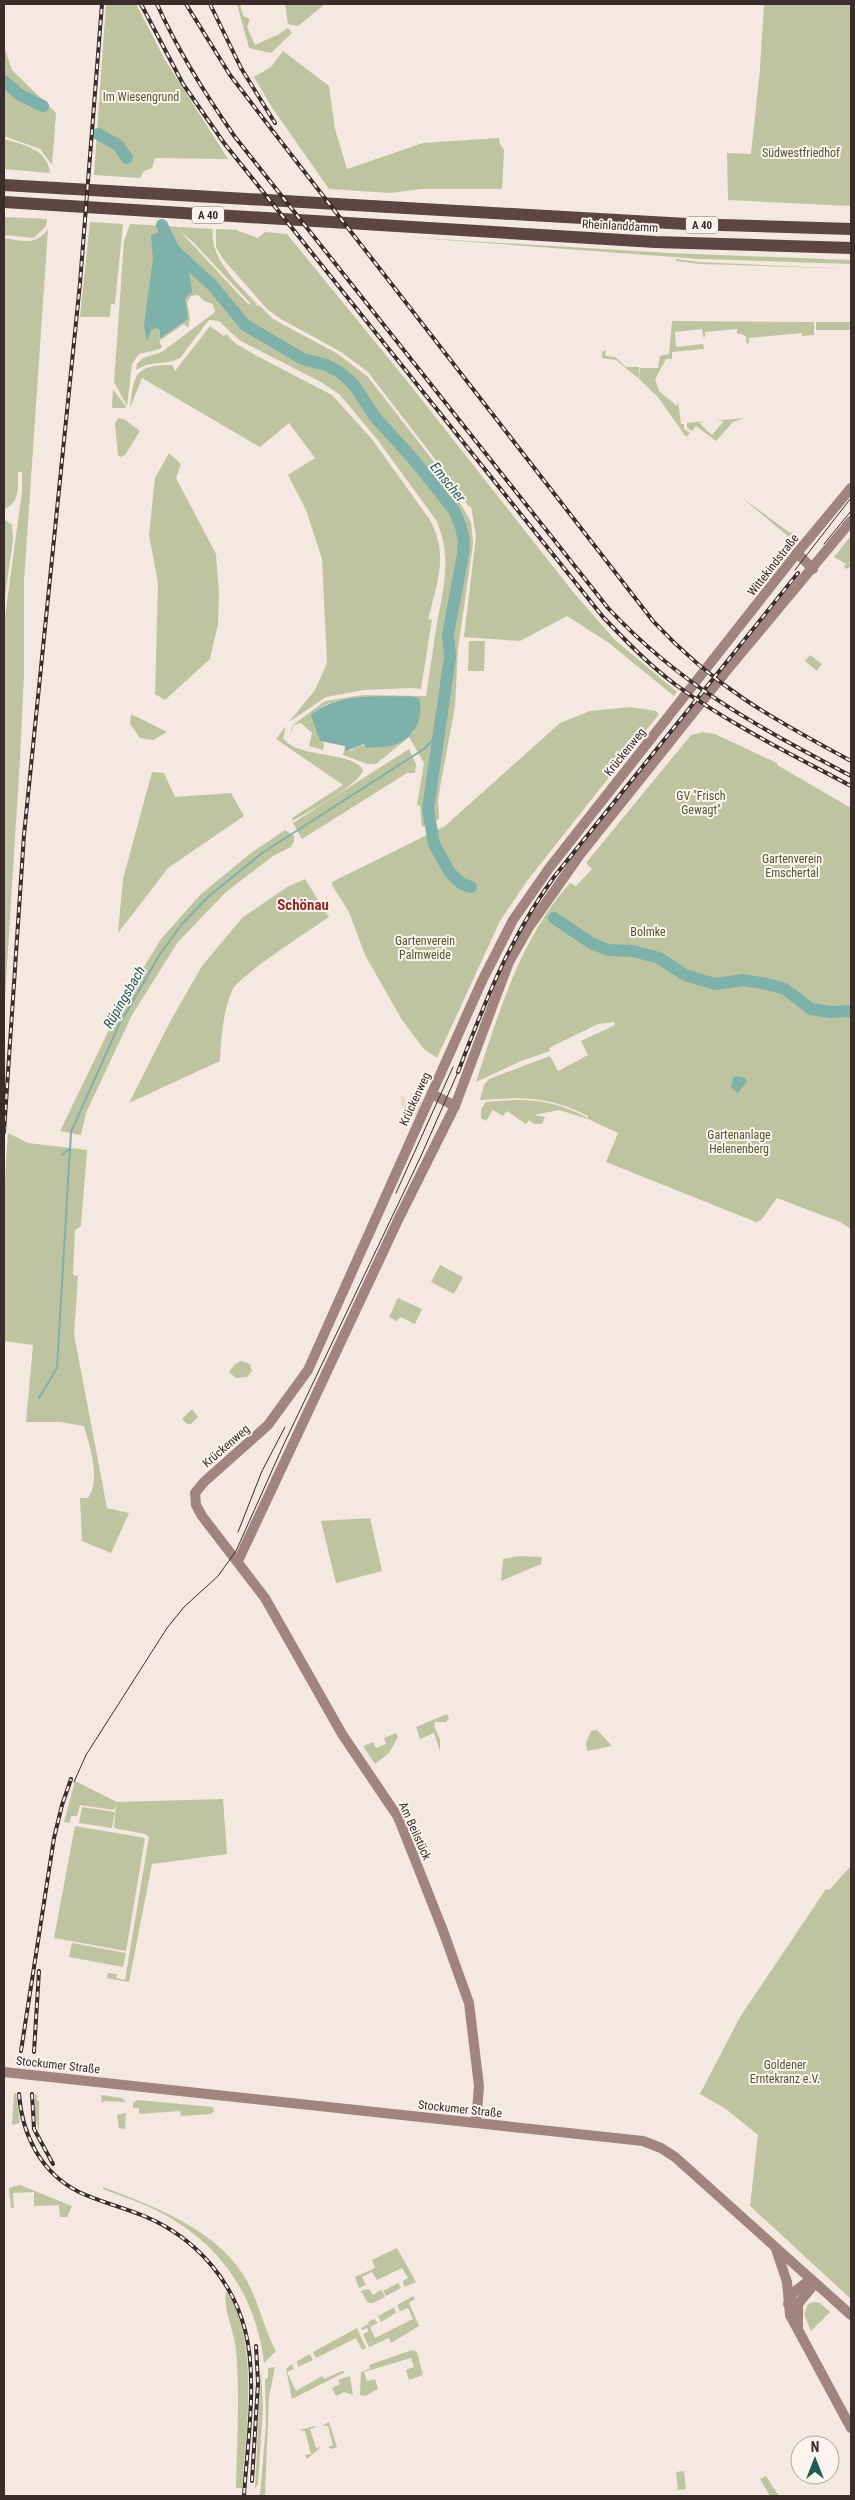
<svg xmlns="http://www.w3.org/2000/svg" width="855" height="2500" viewBox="0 0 855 2500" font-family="'Roboto Condensed',sans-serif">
<rect width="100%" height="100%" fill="#f4e8e1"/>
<g fill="#bec4a0" fill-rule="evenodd">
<path d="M106,4H136L165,60L228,159L155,158L152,168L144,171L140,178L94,175Z"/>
<path d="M237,4H240L243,16L250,19L247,27L255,45L279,34L288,28L292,33L271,53L249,48Z"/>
<path d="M285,4H325L298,26L288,24Z"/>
<path d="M764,4H851V206L728,200L727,153L751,154L760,69Z"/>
<path d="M4,47L12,70L56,113L52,165L40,149L4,136Z"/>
<path d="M283,51L329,86L335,129L347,169L423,143L499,138L500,144L504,150L502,189H421L390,193L329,189L273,109L254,77L271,67Z"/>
<path d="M4,139C23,145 47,148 50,173L4,169Z"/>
<path d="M4,217L47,219L46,226L34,238L4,235Z"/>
<path d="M90,222L123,224L115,304H111L110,317H80Z"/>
<path d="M130,224L213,229C209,259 238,283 257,304L254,306L259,305L273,319L338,354L367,376L442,472L471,522L473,544L458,649L455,706L438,799L439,819L422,827L420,806L417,805L424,763L409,737L376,764H367L343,755L345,746L350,751C369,738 374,751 393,745C401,743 408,737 414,732L419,698L410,696L341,700L327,704L315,712L320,741L324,743L323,750L309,746L312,733L301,723L294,725L289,739L293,725L325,701L363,695L426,696C430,672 433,647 437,623C444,587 452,554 436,520L377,439L339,394L321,382L239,340L219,321L209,320L180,358C165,366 154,359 136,370L137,364L143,358L162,352L215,312L213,304L204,301L198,295L191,296L187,302L190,319L188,328L184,324L159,341L162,347L160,349L139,354L132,364L127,406L114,382L124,241ZM178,229L194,243L252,305L247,303Z"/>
<path d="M48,229L24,581V674L20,759L4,1013V624L22,492V472H18C18,487 20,503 4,509V238C22,241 36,246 48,229Z"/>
<path d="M216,229L236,230L258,238L265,232L287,234L407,381L574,593L615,640L677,692L674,696L609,643L567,616L520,641L464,637L476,536L471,506L469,507L445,472L368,372L341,352L281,319L268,310L223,259L216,247Z"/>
<path d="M404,237L669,253L851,260V264L701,259Z"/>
<path d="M676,259L699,262L851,269L700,264L676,261Z"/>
<path d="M672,321L814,322V335L802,336V333L749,338V343L747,344L746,337L742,334H737V329L705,332V337H703L702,329L675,332L676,347L703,344L704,349L672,352V359H666L655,379L659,391L677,406L678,401L681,424H684V429L690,433L686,437L658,397L639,379L640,368H658L660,356L669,354Z"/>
<rect x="816" y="322" width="35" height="8"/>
<path d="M210,326L224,336L226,334L235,343L257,356L332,395L371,438L430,520C449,555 437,583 428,620L432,619L421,689L411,688L364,690L326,697L289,722L315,690L327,663L322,559L306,510L288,475L315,458L289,423L260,447L142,378L130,408C134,374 134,365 172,365L175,371Z"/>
<path d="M606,350L605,356L615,357L626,367H639V377L638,378L616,360L602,358V352Z"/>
<path d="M113,389L126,407V408H112Z"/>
<path d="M118,418L124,419L140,431L125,455L120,457L118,455L115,424Z"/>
<path d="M744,418L733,422L716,441L696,426L692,431L687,428V423L707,421L699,423L712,435L724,421H714Z"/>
<path d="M169,453L181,464L176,478L216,554L219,593L218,624L210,659L165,700L155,694L158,583L149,535L155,478Z"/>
<path d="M740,496L790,533L793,532L789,537Z"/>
<path d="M4,519L12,525L13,540L4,603Z"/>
<path d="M851,536V560L849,563L851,568L849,567L847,569L844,567L846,564L834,557Z"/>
<path d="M469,641H485L484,671H468Z"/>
<path d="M810,655L822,664L817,671L805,661Z"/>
<path d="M630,707L656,711L659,714L527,881L500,921L437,1058L424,1049L402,1020L365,955L349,912L332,885V882L445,826L560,723L590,711Z"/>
<path d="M131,714L167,732L153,740L140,738L130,724Z"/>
<path d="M286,726L283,738C298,759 347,750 363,769C362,784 307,812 293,821L292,818L343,785L276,739Z"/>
<path d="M703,732L715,734L777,763V765L851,808V1229L840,1222L777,1198L761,1220L756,1222L606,1162L618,1133L588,1119L559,1110L534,1115L545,1117L542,1124H534L529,1120L526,1124L507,1111L503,1116L493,1110L486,1121L481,1118V1109L486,1102C528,1098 551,1099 588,1118L590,1076L588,1116C548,1096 523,1097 480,1100L484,1085L489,1079L550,1056L558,1071L588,1055L581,1041L615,1025L614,1022L598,1024L549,1048L550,1051L521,1061L476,1082C499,1012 520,939 570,883L576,886L592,869L586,863L691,735Z"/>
<path d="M409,749L416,764L415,773H407L302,839L293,823Z"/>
<path d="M152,772L164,773L175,797L231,793L244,816L168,868L118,933L123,879Z"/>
<path d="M285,830L294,836V841L291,847L273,856L226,892L178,942L132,1015L86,1113L81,1135L60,1131L123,1001L161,939L201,894L251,853Z"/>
<path d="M305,879L329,917C312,929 240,975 233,989C223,1009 221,1040 220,1061L129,1103L171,1020L202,966L242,918L287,887Z"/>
<path d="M8,1133L28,1143L87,1150L81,1226L75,1230L73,1275L78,1276L74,1334L107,1508L129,1513L111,1553L82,1541L80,1498H88C101,1479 90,1447 84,1426L60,1422H26L33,1345L4,1341V1194Z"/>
<path d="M440,1265L463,1277L454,1294L431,1282Z"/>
<path d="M398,1298L422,1309L415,1324L400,1317L397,1321L389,1317Z"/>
<path d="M241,1361L250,1364L252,1371L247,1377L236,1378L229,1372L235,1364Z"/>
<path d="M192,1409L198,1417L191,1424H187L182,1419Z"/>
<path d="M370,1518L382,1571L336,1583L321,1521Z"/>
<path d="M520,1556L542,1557L541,1564L501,1581L503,1559Z"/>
<path d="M447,1714L449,1718L446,1722H435L434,1725L440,1740V1751L434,1733L420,1739L416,1727Z"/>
<path d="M597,1730L612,1746L587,1751L586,1743L591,1731Z"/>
<path d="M396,1733L398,1737L389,1753L375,1764L363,1746L373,1742L376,1748L386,1744L384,1738Z"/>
<path d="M75,1781L117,1802L223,1799L227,1854L152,1864L129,1982L107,1978L108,1973L117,1974L116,1978L125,1980L149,1837L145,1834L114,1828L116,1805L114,1810L80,1805L77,1816H71L70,1823L64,1822Z"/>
<path d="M82,1807L115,1812L112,1828L79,1823Z"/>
<path d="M75,1826L145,1838L126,1951L54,1938Z"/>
<path d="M851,1866V2299L750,2206L758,2135L726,2109L700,2094L740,2017L826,1889L829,1890Z"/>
<path d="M72,1943L126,1953L123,1967L69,1957Z"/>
<path d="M14,2093H16L20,2123L12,2125Z"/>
<path d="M35,2094L38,2096L36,2099L39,2102V2132L35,2116Z"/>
<path d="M101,2095L122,2098L126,2102L105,2101L102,2103Z"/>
<path d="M137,2100L213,2107L214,2111L211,2114L181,2116L180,2111L139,2114V2108H133V2103Z"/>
<path d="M126,2113L125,2129L119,2128L117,2115Z"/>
<path d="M20,2185L72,2206L67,2217H60L59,2205L34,2206V2192L13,2193L14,2208H11L9,2188Z"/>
<path d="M103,2187C151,2205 213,2228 242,2273C258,2296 262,2326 276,2351L264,2363C257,2300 223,2247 167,2216C146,2204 124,2197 103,2189Z"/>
<path d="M397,2248L416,2282L404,2287L403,2281L408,2278L402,2268L377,2280L372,2272L362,2277L366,2285L359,2288L355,2277L375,2268L372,2260Z"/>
<path d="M398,2283L401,2288L386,2296L383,2291Z"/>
<path d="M369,2289L373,2295L381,2290L385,2297L373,2303H368L361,2291Z"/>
<path d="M226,2291C260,2340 246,2430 242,2488H236C237,2442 240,2396 236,2350C234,2329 223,2311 226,2291Z"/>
<path d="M413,2296L415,2299L409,2303L419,2326L391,2343L389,2338L369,2347L363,2334L369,2331L367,2328L362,2330L361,2328L368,2324L370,2327L368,2322L374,2319L378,2323L370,2327L375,2338L413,2319L408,2308L400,2311L397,2305Z"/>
<path d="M814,2302L820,2303L830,2312L811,2331L804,2314L808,2304Z"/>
<path d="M395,2307L394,2310L397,2312L381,2322L378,2316Z"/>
<path d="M357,2328L366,2348L362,2350L356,2338L316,2358L313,2352Z"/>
<path d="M412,2350L417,2352L423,2375L409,2380L406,2370L414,2367L411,2358L364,2372L367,2381L375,2379L378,2389L365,2396L360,2395L361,2372L370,2369L369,2365Z"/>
<path d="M310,2354L313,2360L298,2367L297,2361Z"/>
<path d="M292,2364L294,2369L287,2372L296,2391L322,2376L324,2379L342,2371L345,2372L292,2399L286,2369Z"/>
<path d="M275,2367L269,2397L265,2496H260L266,2424L265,2379L268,2378V2368Z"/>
<path d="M261,2369L263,2408L258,2484L255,2489Z"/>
<path d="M350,2376L353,2395L344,2392L336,2396L332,2388L340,2384L338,2380Z"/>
<path d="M329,2422L337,2447L331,2449L328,2447L333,2445L328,2426H322Z"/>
<path d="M315,2426L316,2427L310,2429L316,2448L321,2447L307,2459L305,2455L311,2454L305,2431L299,2430Z"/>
<path d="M684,2471L686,2489L678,2490L676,2472Z"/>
<path d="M766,2476L779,2496H770L760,2479Z"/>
</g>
<g fill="#ecd6c8">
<path d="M413,1092L419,1096L422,1105L415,1118L410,1096Z"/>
<path d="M400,1094L405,1099L407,1117L404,1114Z"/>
</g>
<g fill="#7fb1ab">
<path d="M160,232L168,250L189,271L192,292L185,298L188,319L160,338V330L156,328L151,330L147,341L144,326L153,258L151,235Z"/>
<path d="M410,696L419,698C424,718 415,739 394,745C385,748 375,747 366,748L364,744L346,751L345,746L320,741L311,715C337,692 378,697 410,696Z"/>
<path d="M735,1076L745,1078L747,1081L738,1093L731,1087L733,1078Z"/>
</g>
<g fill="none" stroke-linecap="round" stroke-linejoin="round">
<g stroke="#7fb1ab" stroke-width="2">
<path d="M62,1155L69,1149"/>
<path d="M39,1398L57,1368L71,1132L118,1027L160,954L182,924L208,897L262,853L424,749L434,739L439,730"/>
</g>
<g stroke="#7fb1ab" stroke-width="12">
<path d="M4,81L20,95L43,106"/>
<path d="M98,134L118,145L127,158"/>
<path d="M162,225L173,249L213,286L245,325L303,359L326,365L341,373L354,385L375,417L414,460L454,510L461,527L464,541L463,554L448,635L450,657L428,809L434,844L450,873L462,884L471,887"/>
<path d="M554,918L591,943L608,950L633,951L659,958L685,975L715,984L743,980L767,984L785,989L811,1009L830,1012L851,1011"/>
</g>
<g stroke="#a1847d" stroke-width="10">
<path d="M797,553L813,569"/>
<path d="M432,1094L455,1106"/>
<path d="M238,1561L399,1218L455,1106L509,962L529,927L579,856L728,669L851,521"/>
<path d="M4,2072L643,2141L661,2148L675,2157L851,2315"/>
<path d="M476,2122L479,2086L469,2003L442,1928L398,1817L342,1734L265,1598L202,1516L196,1505L195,1493L204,1482L268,1425L308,1370L482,981L513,920L550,867L797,553L851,488"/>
<path d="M776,2249L787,2282L790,2315L851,2428"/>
<path d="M788,2304L793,2293L811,2279"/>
<path d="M798,2326V2304L815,2283"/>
</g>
<g stroke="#5c4642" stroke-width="12">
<path d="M4,185L687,224L851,229"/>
<path d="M4,202L655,242L851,248"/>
</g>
<g stroke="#3b2d2b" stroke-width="1">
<path d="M824,544L851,511"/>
<path d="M795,570L851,498"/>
<path d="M396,1193L453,1067"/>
<path d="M238,1532L262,1471L285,1427"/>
<path d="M74,1782L86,1755L167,1628L184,1607L218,1576L236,1551L283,1446L421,1156L458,1072"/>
</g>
<defs>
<g id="rail">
<path d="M141,4L183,84L224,143L603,617C626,641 649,665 676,685C731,725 791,754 851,786"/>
<path d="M157,4C178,51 205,94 235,137L608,608C682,687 757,726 851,776"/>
<path d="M186,4L230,75L272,130L653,621C714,687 773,719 851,761"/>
<path d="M210,4L241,68L275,123"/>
<path d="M458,1072C485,1002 509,939 554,877L798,573"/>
<path d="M4,1132L24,835L80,283L102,4"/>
<path d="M21,2051L54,1838L62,1805L71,1779"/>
<path d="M34,2052L39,1971"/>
<path d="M19,2094C22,2135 41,2173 79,2192C104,2204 132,2209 157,2222C200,2244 233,2283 245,2330C258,2379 247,2446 244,2496"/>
<path d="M32,2094L34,2129L53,2164"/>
<path d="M252,2481L258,2383L256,2346"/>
</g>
</defs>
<use href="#rail" stroke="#3b2d2b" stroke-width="4"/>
<use href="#rail" stroke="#fbf3ee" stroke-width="2" stroke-dasharray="5.5" stroke-linecap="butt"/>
</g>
<g text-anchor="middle" stroke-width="4" stroke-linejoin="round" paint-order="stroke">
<g fill="#fbf3ee" stroke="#756866" stroke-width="1">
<rect x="192" y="206.5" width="32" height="17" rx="4"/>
<rect x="686" y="216.5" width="32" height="17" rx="4"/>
</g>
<g font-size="11" font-weight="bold" fill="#3b2d2b">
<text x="208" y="219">A 40</text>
<text x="702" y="229">A 40</text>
</g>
<g font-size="12" fill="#51592e" stroke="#fbf3ee">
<text x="141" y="101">Im Wiesengrund</text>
<text x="801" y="157">Südwestfriedhof</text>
<text x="701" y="800">GV "Frisch<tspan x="701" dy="14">Gewagt"</tspan></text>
<text x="792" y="863">Gartenverein<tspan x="792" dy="14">Emschertal</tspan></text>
<text x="648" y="936">Bolmke</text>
<text x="425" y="945">Gartenverein<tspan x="425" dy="14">Palmweide</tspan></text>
<text x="739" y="1139">Gartenanlage<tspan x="739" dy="14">Helenenberg</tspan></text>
<text x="785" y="2069">Goldener<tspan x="785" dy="14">Erntekranz e.V.</tspan></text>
</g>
<g font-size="12" fill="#3b2d2b" stroke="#fbf3ee">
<text transform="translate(620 226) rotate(3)" y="4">Rheinlanddamm</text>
<text transform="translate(773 565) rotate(-52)" y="4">Wittekindstraße</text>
<text transform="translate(625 752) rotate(-51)" y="4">Krückenweg</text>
<text transform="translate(415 1099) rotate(-65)" y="4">Krückenweg</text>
<text transform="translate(226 1446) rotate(-41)" y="4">Krückenweg</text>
<text transform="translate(415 1831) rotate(66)" y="4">Am Beilstück</text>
<text transform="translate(58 2065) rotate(6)" y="4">Stockumer Straße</text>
<text transform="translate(460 2109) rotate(6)" y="4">Stockumer Straße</text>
</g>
<g font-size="14" font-style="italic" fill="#205d57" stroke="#fbf3ee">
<text transform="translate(448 482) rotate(51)" y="5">Emscher</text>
<text transform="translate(124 997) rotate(-60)" y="5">Rüpingsbach</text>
</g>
<g font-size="15" font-weight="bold" fill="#8b2a23" stroke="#fbf3ee">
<text x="303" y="910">Schönau</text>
</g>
</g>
<rect width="855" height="2500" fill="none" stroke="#3b2d2b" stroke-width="10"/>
<g transform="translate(815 2460)"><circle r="24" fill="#fbf3ee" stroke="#aea4a0"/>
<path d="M0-4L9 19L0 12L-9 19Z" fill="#205d57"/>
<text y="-8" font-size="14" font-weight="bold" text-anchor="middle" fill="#3b2d2b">N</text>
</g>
</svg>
